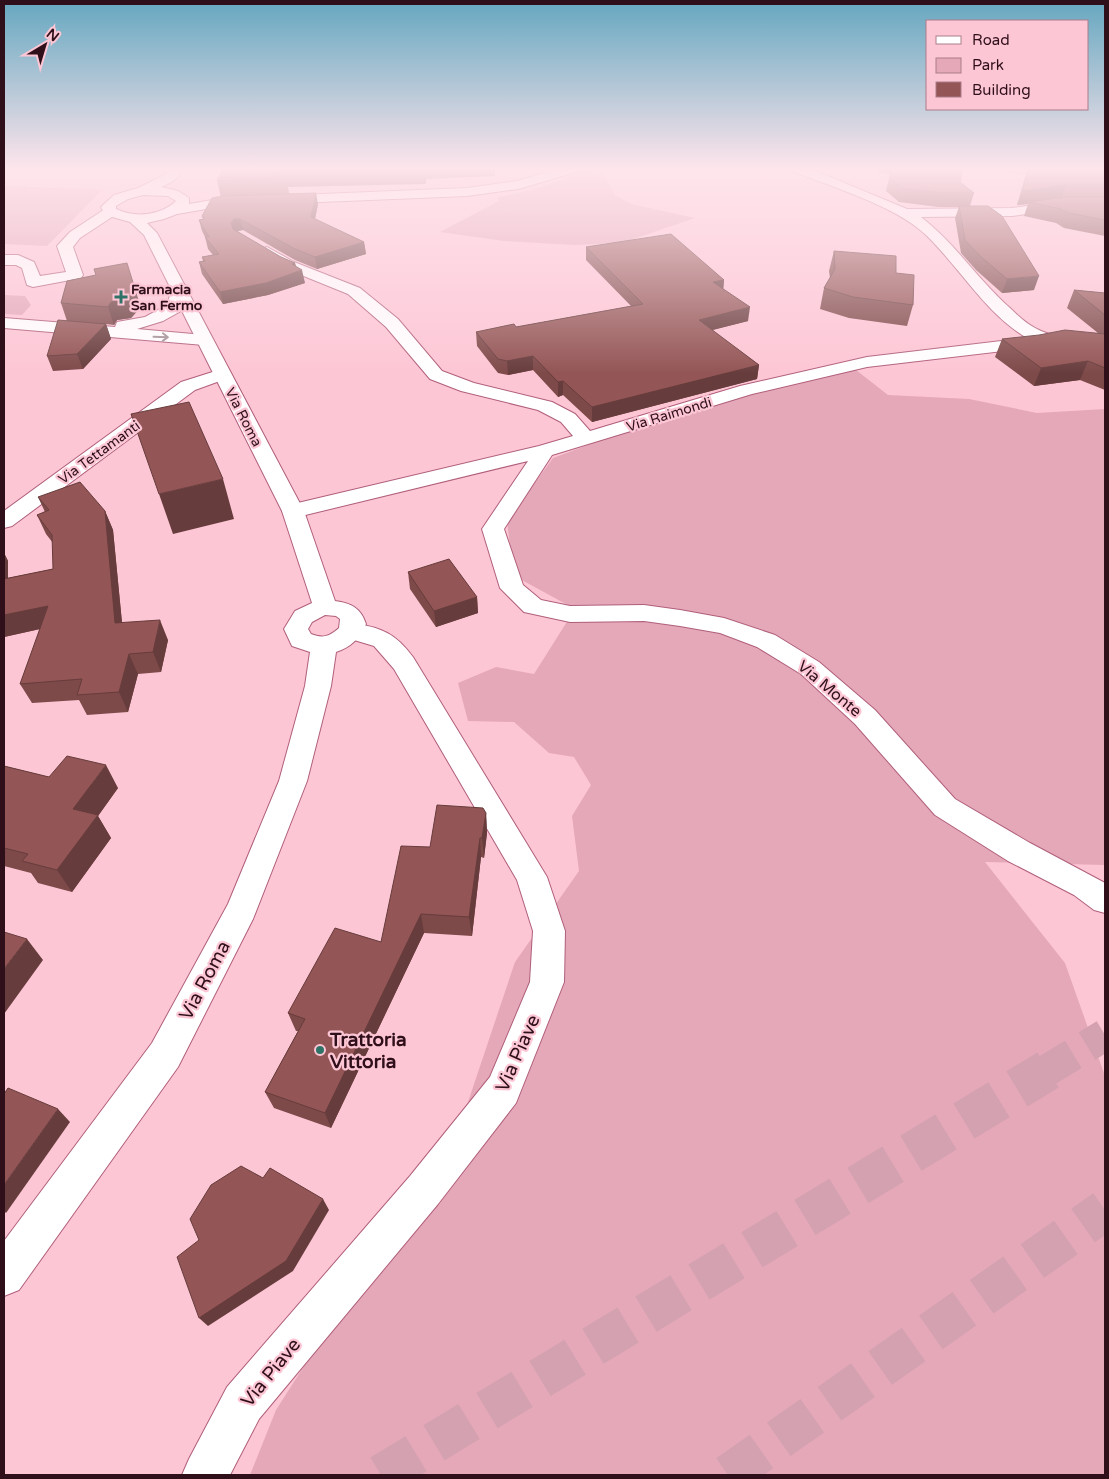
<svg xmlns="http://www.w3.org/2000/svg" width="1109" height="1479" viewBox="0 0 1109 1479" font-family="'Varela Round',sans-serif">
<rect width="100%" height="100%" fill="#fdc6d5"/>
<g fill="#e4a8b9">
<path d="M586,170L602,172L615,195L631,204L695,218L622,243L575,245L504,241L440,232L499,201L497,197C529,192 557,183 586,170Z"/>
<path d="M4,186L102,190L47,246L4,244Z"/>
<path d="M4,295L25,296L31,305L22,315L4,314Z"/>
<path d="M856,370L888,395L969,399L1037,413L1105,409V865L985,862L1065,963L1105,1076V1475H250L276,1410L463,1117L515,962L579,871L572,816L591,785L574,757L549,753L514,722L468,721L458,683L496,667L534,674L575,609L520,579L510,546L507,521L553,458L699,404Z"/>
</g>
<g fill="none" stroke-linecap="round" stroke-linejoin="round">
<path stroke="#d4a1b0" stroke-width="32" stroke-dasharray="32 16" stroke-linecap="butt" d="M1046,1071L1105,1035"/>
<g stroke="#d4a1b0" stroke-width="41" stroke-dasharray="41 21" stroke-linecap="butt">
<path d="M381,1475L1048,1070"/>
<path d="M728,1475L1105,1210"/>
</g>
<defs>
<g id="minor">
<path d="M788,167H806L907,209L1012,208L1061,201H1105V209H1061L1012,216L921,217C955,243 978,280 1010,308C1019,317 1029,326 1041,331C1060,339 1084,339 1105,342V352L1044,344L1036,347L867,367L752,394L552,455L504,529L523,585L541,600L570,606L644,605L680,610L724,618L775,635L819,662L875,710L955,799L1030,843L1105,883V913L1094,910L1074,895L1008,861L935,815L855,724L801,674L757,647L720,633L680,626L644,621L570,622L524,612L500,588L482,529L528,461L293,518L285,516L282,511L285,506L539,446L573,436L561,422L538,410L461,391L430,379L386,327L348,294L284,268L262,255L259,252L262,249L267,247L294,262L360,288L398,319L442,371L474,383L552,402L575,414L590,431L740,386L867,357L1027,338C985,313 961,269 926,235C896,206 830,186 789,170Z"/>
<path d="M110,208L115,209L117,212L115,215L80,238L73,247L83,275L81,278L33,287L27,285L22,268L16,265H4V255H18L34,262L40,276L66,272L57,246L70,232L105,209Z"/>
<path d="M222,369L228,370L231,374L228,378L195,390L12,526L4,528V511L181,382Z"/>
<path d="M353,623C382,628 395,633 413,657L547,877L565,931L564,982L516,1103L438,1204L259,1419L230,1475H182L189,1459L227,1387L410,1176L490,1077L530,982L533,931L517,880L394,669L374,646L344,637L341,631L344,625Z"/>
</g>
<path id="tertiary" d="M179,283L185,285L187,288L181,311L163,321L137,329L204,335L210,336L213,340L210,344L204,345L4,328V318L115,327L117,322L145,317L167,305L173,285Z"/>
<g id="secondary">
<path d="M168,167H182C181,179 170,183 161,187L178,191L189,198V204L224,198L467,188L517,181L564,167H584L583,170L518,189L467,196L224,206L177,214L164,219L147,223L157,233L304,511L335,601C351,603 361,608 366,624C359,639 351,647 336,652L331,686L307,781L253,919L178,1067L19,1290L4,1296V1241L152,1043L228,904L279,781L305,686L310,652L292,646L284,629L295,611L312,603L282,511L144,235L130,222L105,215L101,207L114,195L138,188L166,174ZM143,195L168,196L176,201C160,216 135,218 116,209V206L128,199ZM325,615L336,616L340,619L339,628C330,636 323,639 311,634L308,629L312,622Z"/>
<path d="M1003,167H1052L1105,172V180L1009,171Z"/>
</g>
</defs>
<use href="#minor" stroke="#b05f7a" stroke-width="2"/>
<use href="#tertiary" stroke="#b05f7a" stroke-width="2"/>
<use href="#secondary" stroke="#b05f7a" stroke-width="2"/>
<use href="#minor" fill="#fff" fill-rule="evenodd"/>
<use href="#tertiary" fill="#fff" fill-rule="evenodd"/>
<use href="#secondary" fill="#fff" fill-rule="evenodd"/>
</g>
<g fill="#7e4949">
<path d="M224,167H539V168L495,169V176L426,179V184L288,187L289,193L318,204L315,219L364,242L366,254L317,269L295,260L243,230L237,231L281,257L295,263L296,267L305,283L268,295L223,304L202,274L199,262L203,261L202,257L213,255L208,249L205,237L202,231L199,220L203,219L202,216L221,197L217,181Z"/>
<path d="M879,167H963L960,182L974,193L970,206L1034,290L1002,293L976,270L961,253L955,218L959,207H938L899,202L886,191L890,174L878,172Z"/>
<path d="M1028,167L1105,168V236L1064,228L1056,223L1024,216L1028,204L1017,205Z"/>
<path d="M586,247L724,280L723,289L748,321L712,330L759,365L757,379L592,422L563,395L558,397L533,370L508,375L498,373L477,346L476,332L516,327L631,306L586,260Z"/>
<path d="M834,251L896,273L913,305L907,326L849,318L820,309L824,288L830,278L829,271Z"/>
<path d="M1074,290L1105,293V390L1080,380L1034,386L995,357L1002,339L1098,333L1067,308Z"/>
<path d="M61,303L141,307L131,318L117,320L114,325L106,324L111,339L83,369L53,371L47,356L67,321Z"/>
<path d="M38,497L105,511L113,530L122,623L168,640L161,672L138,674L128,712L87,715L79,700L32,703L20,684L40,629L4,637V553L8,561V578L53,569V543L46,534L37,515L45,512Z"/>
<path d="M408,572L477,597L478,613L436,627L410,589Z"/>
<path d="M4,766L49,777L118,788L98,816L111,838L72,892L38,883L31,873L4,866Z"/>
<path d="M486,813L487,833L484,858L481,857L472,936L424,933L331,1128L274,1108L265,1092L298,1031H296L288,1013L381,942L430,847Z"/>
</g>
<g fill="#673c3c">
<path d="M424,167L426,179V184Z"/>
<path d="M1066,185L1061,199L1028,202V204L1017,205L1022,191Z"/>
<path d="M316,193L318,204L313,228L311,217Z"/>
<path d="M234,219H240L243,230L237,231L233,235L231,223Z"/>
<path d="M364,242L366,254L317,269L315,257Z"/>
<path d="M295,263L297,272L302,270L305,283L268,295L223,304L220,292Z"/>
<path d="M1039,276L1034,290L1002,293L1007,279Z"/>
<path d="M724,280L723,293L713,282Z"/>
<path d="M135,289L141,307L131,318L117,320L114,325L108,307L111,302Z"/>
<path d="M750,307L748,321L697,334L699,320Z"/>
<path d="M106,324L111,339L83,369L77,354Z"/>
<path d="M533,356V370L508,375L507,361Z"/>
<path d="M1088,361L1080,380L1034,386L1041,368Z"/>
<path d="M759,365L757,379L592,422V407Z"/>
<path d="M563,381V395L558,397V382Z"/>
<path d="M223,479L234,519L173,534L159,494Z"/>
<path d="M105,511L113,530L124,643L115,623Z"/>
<path d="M4,553L8,561V600L4,592Z"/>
<path d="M477,597L478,613L436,627L434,611Z"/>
<path d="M48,606L58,625L4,637V615Z"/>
<path d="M160,620L168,640L161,672L153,652Z"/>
<path d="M129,654L138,674L128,712L119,692Z"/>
<path d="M106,765L118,788L98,816L111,838L72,892L57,870L73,809Z"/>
<path d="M486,813L487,833L484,858L482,838Z"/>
<path d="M480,838L481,857L472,936L469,917Z"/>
<path d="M421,914L424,933L331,1128L325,1113Z"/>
<path d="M27,939L43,960L4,1014V969Z"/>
<path d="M58,1109L70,1122L6,1213L4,1211V1185Z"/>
<path d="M323,1199L329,1210L293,1271L208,1326L199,1318Z"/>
</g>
<g fill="#935555" stroke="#673c3c">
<path d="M224,167H424V168L266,172L286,177L217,181Z"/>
<path d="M893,167H963L960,182L974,193H941L902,188L889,177Z"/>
<path d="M1029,167H1097L1105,168V185H1066L1022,191Z"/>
<path d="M316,193L311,217L364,242L315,257L293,248L240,219H234L231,223L233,229L281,257L295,263L292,264L302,270L266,283L220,292L199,262L205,261L202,257L219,254L205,237H209L199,220L204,219L202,216L212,198L222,196Z"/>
<path d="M1066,197H1105V220L1069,213L1061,209L1028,202Z"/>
<path d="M959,206H988L1002,216L1039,276L1007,279L980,256L965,240Z"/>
<path d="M671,234L724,280L713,282L750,307L699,320L759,365L592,407L563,381L558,382L533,356L507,361L498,359L476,332L514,324L516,327L643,304L586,247Z"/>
<path d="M834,251L896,256V273L914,275L913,305L853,297L824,288L835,269Z"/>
<path d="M127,263L135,289L125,300L111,302L108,307L61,303L67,281L96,275L94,269Z"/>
<path d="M1074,290L1105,293V315Z"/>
<path d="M58,320L106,324L77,354L47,356Z"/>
<path d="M1065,330L1105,334V368L1088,361L1041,368L1002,339L1039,335Z"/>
<path d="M189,402L223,479L159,494L131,414Z"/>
<path d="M80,482L105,511L115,623L160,620L153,652L129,654L119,692L77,695L82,679L20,684L48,606L4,615V579L53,569L52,535L37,515L49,510L38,497Z"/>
<path d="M449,559L477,597L434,611L408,572Z"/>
<path d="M67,756L106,765L73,809L98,815L57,870L22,861L28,854L4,848V766L49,777Z"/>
<path d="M437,805L483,808L486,813L482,838H480L469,917L421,914L325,1113L265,1092L305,1019L288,1013L335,928L381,942L401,846L430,847Z"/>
<path d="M4,932L27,939L4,969Z"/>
<path d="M8,1088L58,1109L4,1185V1094Z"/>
<path d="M241,1166L263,1178L270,1168L323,1199L286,1261L199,1318L177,1257L199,1240L190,1219L211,1185Z"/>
</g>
<defs><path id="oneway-shaft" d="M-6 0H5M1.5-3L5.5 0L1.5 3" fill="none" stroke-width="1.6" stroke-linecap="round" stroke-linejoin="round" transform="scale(1.25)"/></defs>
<use stroke="#a19398" href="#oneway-shaft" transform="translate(161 337) rotate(2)"/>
<linearGradient id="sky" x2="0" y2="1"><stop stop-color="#65a7c0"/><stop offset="0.45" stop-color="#fee5ec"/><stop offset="1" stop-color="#fee5ec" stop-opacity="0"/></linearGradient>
<rect width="1109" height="374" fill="url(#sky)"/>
<g fill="#2f7367" stroke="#fdc6d5" stroke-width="2">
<path d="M118.5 289.5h5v5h5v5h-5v5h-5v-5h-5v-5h5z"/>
<circle cx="320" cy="1050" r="5"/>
</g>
<g text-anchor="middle" stroke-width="4.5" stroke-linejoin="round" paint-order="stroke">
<g font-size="14" font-weight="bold" fill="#2f0f1a" stroke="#fdc6d5" text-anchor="start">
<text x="131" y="294">Farmacia<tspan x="131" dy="16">San Fermo</tspan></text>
</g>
<g font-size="14" fill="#2f0f1a" stroke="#fdc6d5">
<text transform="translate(669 414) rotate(-17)" y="5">Via Raimondi</text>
<text transform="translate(244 417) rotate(63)" y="5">Via Roma</text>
<text transform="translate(99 452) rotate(-36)" y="5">Via Tettamanti</text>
</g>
<g font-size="16" fill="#2f0f1a" stroke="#fdc6d5">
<text transform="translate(830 688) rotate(40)" y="6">Via Monte</text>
</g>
<g font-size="19" fill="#2f0f1a" stroke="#fdc6d5">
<text transform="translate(204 980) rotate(-62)" y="7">Via Roma</text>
<text transform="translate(517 1053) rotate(-66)" y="7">Via Piave</text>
<text transform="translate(270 1372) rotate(-51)" y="7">Via Piave</text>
</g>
<g font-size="19" font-weight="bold" fill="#2f0f1a" stroke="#fdc6d5" text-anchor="start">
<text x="330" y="1046">Trattoria<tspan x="330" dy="22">Vittoria</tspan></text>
</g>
</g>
<rect width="1109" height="1479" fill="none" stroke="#2f0f1a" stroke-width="10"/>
<rect x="926" y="20" width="162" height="90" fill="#fdc6d5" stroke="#ab7d8a"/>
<rect x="936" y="36" width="25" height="8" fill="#ffffff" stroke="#ab7d8a"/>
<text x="972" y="45" font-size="15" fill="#2f0f1a">Road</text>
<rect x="936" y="58" width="25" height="15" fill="#e4a8b9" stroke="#ab7d8a"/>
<text x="972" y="70" font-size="15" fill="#2f0f1a">Park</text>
<rect x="936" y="82" width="25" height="15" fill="#935555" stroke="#ab7d8a"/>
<text x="972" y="95" font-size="15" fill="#2f0f1a">Building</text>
<g transform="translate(45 45) rotate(38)" stroke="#fdc6d5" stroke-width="4" paint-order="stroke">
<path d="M0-4L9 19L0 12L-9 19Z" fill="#2f0f1a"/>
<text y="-8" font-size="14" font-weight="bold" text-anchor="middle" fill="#2f0f1a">N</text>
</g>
</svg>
